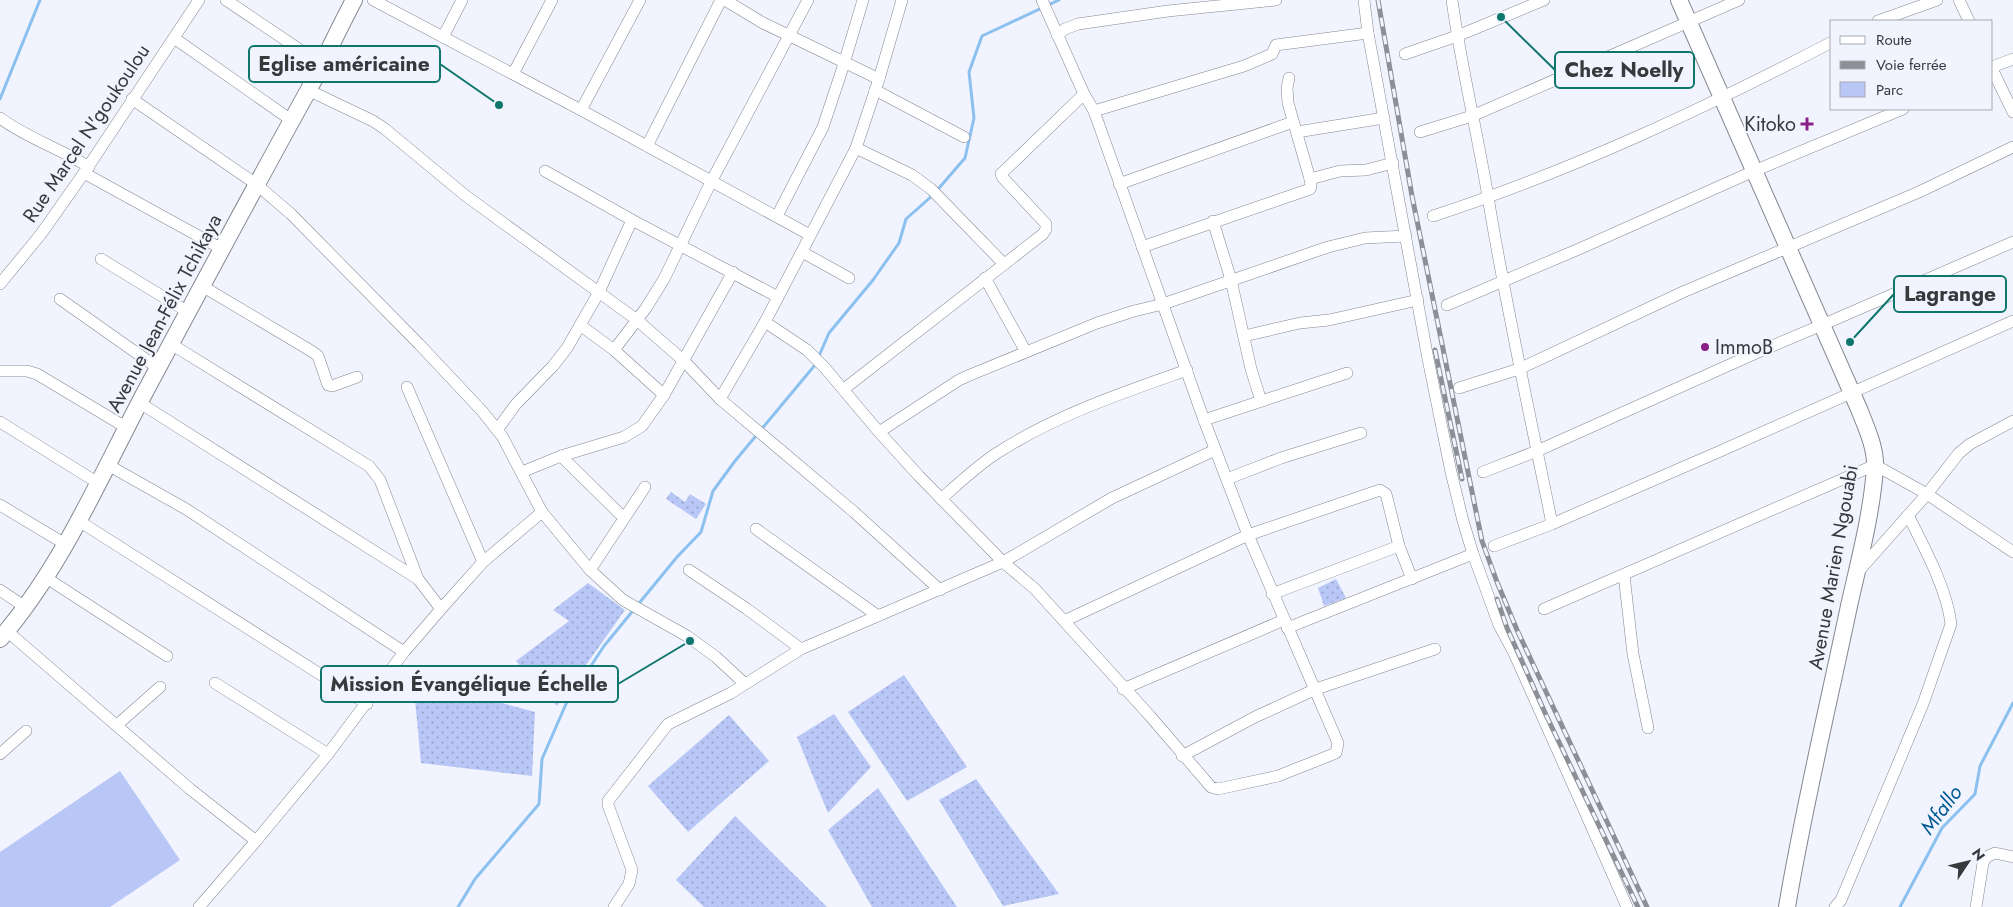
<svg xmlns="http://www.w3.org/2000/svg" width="2013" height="907" viewBox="0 0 2013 907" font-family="Jost,sans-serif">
<defs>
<pattern id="grass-dots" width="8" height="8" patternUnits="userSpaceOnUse" patternTransform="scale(1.25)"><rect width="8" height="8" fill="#b9c7f7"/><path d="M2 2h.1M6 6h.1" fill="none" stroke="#97a3c9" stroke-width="1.8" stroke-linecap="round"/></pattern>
</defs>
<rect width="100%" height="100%" fill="#f1f4fe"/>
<g fill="url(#grass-dots)">
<path d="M671,492L685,502L690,494L706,504L696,519L666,499Z"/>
<path d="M1336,579L1346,598L1324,606L1318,588Z"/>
<path d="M588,583L625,610L557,706L516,661L569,621L553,610Z"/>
<path d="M904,675L967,767L907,801L848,712Z"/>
<path d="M413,679L535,712L532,776L421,763Z"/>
<path d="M834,714L871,767L828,813L797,737Z"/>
<path d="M729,715L769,761L688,832L648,786Z"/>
<path d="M976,779L1059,894L1003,906L939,800Z"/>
<path d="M878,788L957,907H872L828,830Z"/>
<path d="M735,816L827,907H704L676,880Z"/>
</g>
<path fill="#b9c7f7" d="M120,771L180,860L110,907H0V852Z"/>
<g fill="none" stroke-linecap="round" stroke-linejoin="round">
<g stroke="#8bc0ef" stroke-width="3">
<path d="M0,99L40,0"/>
<path d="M458,907L475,879L539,804L542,759L566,704L604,646L677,557L701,532L713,491L735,461L815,365L829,333L873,280L899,243L906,219L933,195L965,158L974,118L969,72L982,36L1059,0"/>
<path d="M1900,907L1942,828L1975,794L1980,766L2013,703"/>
</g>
<defs>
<g id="street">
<path d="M226,0L321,64"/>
<path d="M373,0L581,110L810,235"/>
<path d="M725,0L763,23L879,79"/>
<path d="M1364,0L1368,33L1428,359L1451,472L1463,521L1473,554L1499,625L1514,653L1578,796L1627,907"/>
<path d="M1452,0C1461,66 1477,131 1488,197C1506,307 1530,415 1552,524"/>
<path d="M1959,0L1969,21"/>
<path d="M1878,21L1937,0"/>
<path d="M1057,35L1065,29L1078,24L1168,11L1276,0"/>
<path d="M443,37L462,0"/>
<path d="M174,38L291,120"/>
<path d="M1405,54L1457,36L1544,0"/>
<path d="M1992,67L2013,59"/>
<path d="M1992,69L2013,112"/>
<path d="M513,74L552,0"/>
<path d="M308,90L373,121L385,129L466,196L637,320L684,361L720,399L854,512L940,590"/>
<path d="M875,90L964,137"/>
<path d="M132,99L256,184L291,214L419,344L482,411L502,436L542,512L590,570L623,600L687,636L716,657L745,684"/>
<path d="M581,110L640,0"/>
<path d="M1094,111L1244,66L1272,54L1276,45L1368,33"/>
<path d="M0,118C25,137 61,149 89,167"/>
<path d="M1297,132L1384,118"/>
<path d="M1420,132L1472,116L1739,0"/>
<path d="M647,146L721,0"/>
<path d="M856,148L912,175L931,189L1004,264"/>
<path d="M545,171L632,220L778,297"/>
<path d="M84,173L222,249"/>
<path d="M1310,179L1340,171L1366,170L1393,163"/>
<path d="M1119,184L1293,122"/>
<path d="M777,216L823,127L842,70L863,0"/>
<path d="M1433,216C1571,171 1703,109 1832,42"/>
<path d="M1213,221L1231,280L1251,369L1261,401"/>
<path d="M1142,247L1310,189L1311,186L1310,179L1288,103L1287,88L1289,78"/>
<path d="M802,252L849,278"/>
<path d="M101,259L188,312"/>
<path d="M985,278L1026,352"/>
<path d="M0,284L41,234L84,173L199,0"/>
<path d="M202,286L313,352L318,356L328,385L332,386L357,377"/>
<path d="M60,299L158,368"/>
<path d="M1447,305L1579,249L1754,171L1903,109"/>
<path d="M765,322L807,350L825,368L879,432L919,476L1003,562L1035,589L1150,716L1211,787L1218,789L1278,776L1336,753L1338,743L1248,535L1204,420L1094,111L1084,94L1042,0"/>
<path d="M580,325L614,350L664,395"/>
<path d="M1244,336L1300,323L1329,320L1418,300"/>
<path d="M171,344L369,466L380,480L418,579"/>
<path d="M614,350L646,308L664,279L711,182L808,0"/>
<path d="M0,371H27L37,374L127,428"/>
<path d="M407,387L483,562"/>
<path d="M1459,388L1519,369L1683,292L1919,192L2013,147"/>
<path d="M844,389L1043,234L1046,229V224L1003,178L1001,174L1084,94"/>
<path d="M720,399L765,322L856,148L879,79L902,0"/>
<path d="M140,403L418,579L441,609"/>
<path d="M1204,420L1347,373"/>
<path d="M0,422L98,483"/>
<path d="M497,430L516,404L553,366L567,348L599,292L632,220"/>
<path d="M879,432L959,380L970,375L1097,323L1134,311L1163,304L1328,247L1365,238L1406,236"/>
<path d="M561,456L624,518"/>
<path d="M108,465L186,509L404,652"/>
<path d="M522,472L561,456L624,437L642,426L664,395L733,272"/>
<path d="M1483,472L1537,451L1765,349L1822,325L2013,242"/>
<path d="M1227,479L1281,458L1361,433"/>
<path d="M941,499C959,483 977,466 997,453C1056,415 1122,393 1187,370"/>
<path d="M0,505L65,544"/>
<path d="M79,521L367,704"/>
<path d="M756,529L878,616"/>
<path d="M1494,546L1552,524L1716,453L2013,321"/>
<path d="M590,570L645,487"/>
<path d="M689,570L747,609L801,649"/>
<path d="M1857,573L1927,494L1959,453L1970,444L2013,421"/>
<path d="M1624,575L1633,654L1648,728"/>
<path d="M45,577L167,656"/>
<path d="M0,590L25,607"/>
<path d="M1272,594L1399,546"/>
<path d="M1544,609L1875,465L1927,494L2013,552"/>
<path d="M1064,621L1248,535L1380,490L1386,494L1399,546L1412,579"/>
<path d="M1287,628L1473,554"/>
<path d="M7,631L190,789L256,841L328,754L404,652L441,609L483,562L542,512"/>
<path d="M215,683L328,754"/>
<path d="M1123,689L1284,620"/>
<path d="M117,725L160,687"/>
<path d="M0,754L26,731"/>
<path d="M1182,756L1255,717L1316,689L1435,649"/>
<path d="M199,907L256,841"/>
<path d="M614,907L629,884L632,870L608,805V801L668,724L731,693L801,649L1003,562L1112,498L1215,450"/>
<path d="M1835,907L1841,900L1923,704L1951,624C1947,589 1924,547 1908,515"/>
<path d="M1976,907L1983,863L1986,857L1995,853L2013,857"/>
</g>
<g id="secondary">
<path d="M1679,0L1859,409C1866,427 1876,448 1875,467C1872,513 1859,561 1849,606C1828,706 1804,806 1787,907"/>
<path d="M0,639C62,567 100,477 144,394C198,293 252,192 308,91C324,61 338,30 354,0"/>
</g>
</defs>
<use href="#street" stroke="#848790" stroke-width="12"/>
<use href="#secondary" stroke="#848790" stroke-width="18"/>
<use href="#street" stroke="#fff" stroke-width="11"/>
<use href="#secondary" stroke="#fff" stroke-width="16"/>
<defs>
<g id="rail">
<path d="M1378,0L1412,196L1482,541L1497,582L1517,630L1647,907"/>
<path d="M1435,350L1462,479"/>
<path d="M1497,599L1507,628L1546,715L1638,907"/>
</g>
</defs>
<use href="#rail" stroke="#8c8f95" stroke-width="5"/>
<use href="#rail" stroke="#f1f4fe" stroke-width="3" stroke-dasharray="9" stroke-linecap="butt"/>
</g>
<g fill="#892086" stroke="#f1f4fe" stroke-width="2">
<path d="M1804.5 116.5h5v5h5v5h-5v5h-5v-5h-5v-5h5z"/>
<circle cx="1705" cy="347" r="5"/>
</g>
<g text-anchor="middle" stroke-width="4" stroke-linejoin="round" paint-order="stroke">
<g font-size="20" fill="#37393c" stroke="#f1f4fe" text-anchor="end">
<text x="1796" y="131">Kitoko</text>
<text x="1715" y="354" text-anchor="start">ImmoB</text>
</g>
<g font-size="20" fill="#37393c" stroke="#f1f4fe">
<text transform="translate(86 133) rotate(-56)" y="7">Rue Marcel N'goukoulou</text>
<text transform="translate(164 313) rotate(-62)" y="7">Avenue Jean-Félix Tchikaya</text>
<text transform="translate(1833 567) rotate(-80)" y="7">Avenue Marien Ngouabi</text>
</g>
<g font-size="21" font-style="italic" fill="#015a93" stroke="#f1f4fe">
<text transform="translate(1941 810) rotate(-53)" y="7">Mfallo</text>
</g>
</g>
<path fill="none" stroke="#0f766e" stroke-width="2" d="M499 105L440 64M1501 17L1555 70M1850 342L1894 294M690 641L618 684"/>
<g fill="#0f766e" stroke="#f1f4fe" stroke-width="2">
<circle cx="499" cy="105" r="5"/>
<circle cx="1501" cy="17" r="5"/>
<circle cx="1850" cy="342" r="5"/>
<circle cx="690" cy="641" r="5"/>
</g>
<g fill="#f1f4fe" stroke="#0f766e" stroke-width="2">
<rect x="249" y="46" width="191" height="36" rx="5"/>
<rect x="1555" y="52" width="139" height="36" rx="5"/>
<rect x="1894" y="276" width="112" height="36" rx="5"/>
<rect x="321" y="666" width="297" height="36" rx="5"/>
</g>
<g font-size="21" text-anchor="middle" font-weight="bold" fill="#37393c">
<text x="344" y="71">Eglise américaine</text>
<text x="1624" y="77">Chez Noelly</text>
<text x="1950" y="301">Lagrange</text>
<text x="469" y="691">Mission Évangélique Échelle</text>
</g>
<rect x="1830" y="20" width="162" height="90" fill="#f1f4fe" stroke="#a7a9b0"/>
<rect x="1840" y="36" width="25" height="8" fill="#ffffff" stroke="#a7a9b0"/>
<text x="1876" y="45" font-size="15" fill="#37393c">Route</text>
<rect x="1840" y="61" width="25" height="8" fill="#8c8f95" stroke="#a7a9b0"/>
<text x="1876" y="70" font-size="15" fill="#37393c">Voie ferrée</text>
<rect x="1840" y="82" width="25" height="15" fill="#b9c7f7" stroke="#a7a9b0"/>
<text x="1876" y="95" font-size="15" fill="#37393c">Parc</text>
<g transform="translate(1968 862) rotate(55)" stroke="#f1f4fe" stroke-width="4" paint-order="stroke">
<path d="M0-4L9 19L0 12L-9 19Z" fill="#37393c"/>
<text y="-8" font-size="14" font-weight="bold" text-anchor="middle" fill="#37393c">N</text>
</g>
</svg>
